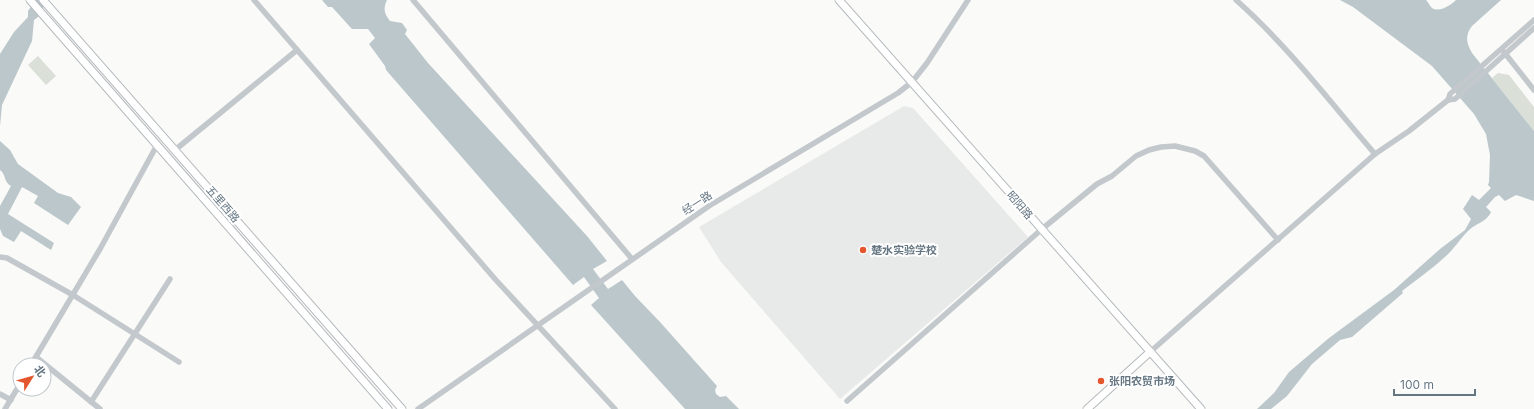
<svg xmlns="http://www.w3.org/2000/svg" width="1534" height="409" viewBox="0 0 1534 409" font-family="Inter,'Noto Sans SC',sans-serif">
<rect width="100%" height="100%" fill="#fafaf8"/>
<path fill="#e8e9e9" d="M904,106L913,108L1028,237L840,399L721,262L699,227Z"/>
<g fill="#dadfd7">
<path d="M38,56L56,76L46,85L28,65Z"/>
<path d="M1498,73L1509,75L1534,107V131L1492,78Z"/>
</g>
<g fill="#bbc7cb">
<path d="M36,0H47L38,17L34,20L32,41L2,105L0,126V54L14,32L28,17V11Z"/>
<path d="M322,0H387C383,9 384,13 390,21L402,23L407,30L405,34L428,63L587,236L607,261L593,269L608,289L622,280L635,296L660,322L717,386L715,390L716,394L720,397L726,396L739,409H685L591,305L599,298L584,277L573,285L386,70L385,66L369,44L375,38L368,29H352L332,7H328Z"/>
<path d="M1340,0H1426C1428,2 1430,6 1432,8C1439,13 1451,5 1456,0H1501L1472,26C1465,35 1466,43 1472,53L1534,131V201L1516,195L1505,201L1499,195L1495,197L1486,207L1491,212C1487,222 1476,223 1468,231C1460,239 1454,249 1446,256C1432,269 1416,280 1402,291L1403,293L1352,337L1340,340L1312,364L1287,396L1271,409H1257L1274,393L1289,372L1329,338L1394,290L1440,249L1465,230L1471,219L1463,209L1472,195L1479,200L1491,188L1488,185L1489,182L1490,155L1486,134L1474,114L1432,66L1353,7Z"/>
<path d="M0,141L10,150L18,164L58,193L71,197L81,207L68,225L34,203L38,196L22,187L8,214L54,243L51,250L21,231L14,242L3,236L0,229V206L11,186C4,183 6,174 0,170Z"/>
</g>
<g fill="none" stroke-linecap="round" stroke-linejoin="round">
<defs>
<g id="major">
<path d="M30,0L388,409"/>
<path d="M43,0L402,409"/>
<path d="M839,0L1201,409"/>
<path d="M1087,409L1150,352"/>
</g>
</defs>
<use href="#major" stroke="#b5babe" stroke-width="9"/>
<g stroke="#c3c8cc" stroke-width="5.5">
<path d="M254,0L495,279L615,409"/>
<path d="M413,0L632,259"/>
<path d="M1236,0C1287,45 1330,102 1375,154"/>
<path d="M1504,52L1534,90"/>
<path d="M1448,100L1455,99L1534,28"/>
<path d="M175,150L297,50"/>
<path d="M0,257L7,258L73,295L179,362"/>
<path d="M1150,352L1375,154L1409,131L1448,100L1450,94L1534,20"/>
<path d="M36,357L100,409"/>
<path d="M31,365L100,249L157,145"/>
<path d="M0,394L11,400"/>
<path d="M847,401L1042,229L1097,184L1112,176L1136,156L1149,150L1161,147L1175,146L1195,151L1204,156L1278,240"/>
<path d="M91,402L170,279"/>
<path d="M5,409L20,384"/>
<path d="M418,409L709,206L898,93L912,82L927,63L968,0"/>
</g>
<use href="#major" stroke="#fff" stroke-width="7"/>
</g>
<g fill="#e4572e" stroke="#fff" stroke-width="1.5">
<circle cx="863" cy="250" r="4"/>
<circle cx="1101" cy="381" r="4"/>
</g>
<g text-anchor="middle" stroke-width="4" stroke-linejoin="round" paint-order="stroke">
<g font-size="11" fill="#657683" stroke="#fff">
<text transform="translate(697 203) rotate(-33)" y="4">经一路</text>
<text transform="translate(223 204) rotate(49)" y="4">五里西路</text>
<text transform="translate(1020 205) rotate(49)" y="4">昭阳路</text>
</g>
<g font-size="11" font-weight="bold" fill="#657683" stroke="#fff" text-anchor="start">
<text x="871" y="254">楚水实验学校</text>
<text x="1109" y="385">张阳农贸市场</text>
</g>
</g>
<g transform="translate(32 377) rotate(53)"><circle r="19" fill="#ffffff" stroke="#c1c8cd"/>
<path d="M0-3L7 15L0 10L-7 15Z" fill="#e4572e"/>
<text y="-6" font-size="11" font-weight="bold" text-anchor="middle" fill="#657683">北</text>
</g>
<path d="M1394 389v6h81v-6" fill="none" stroke="#657683" stroke-width="2"/>
<text x="1400" y="389" font-size="12" fill="#657683" stroke="#ffffff" stroke-width="3" paint-order="stroke">100 m</text>
</svg>
